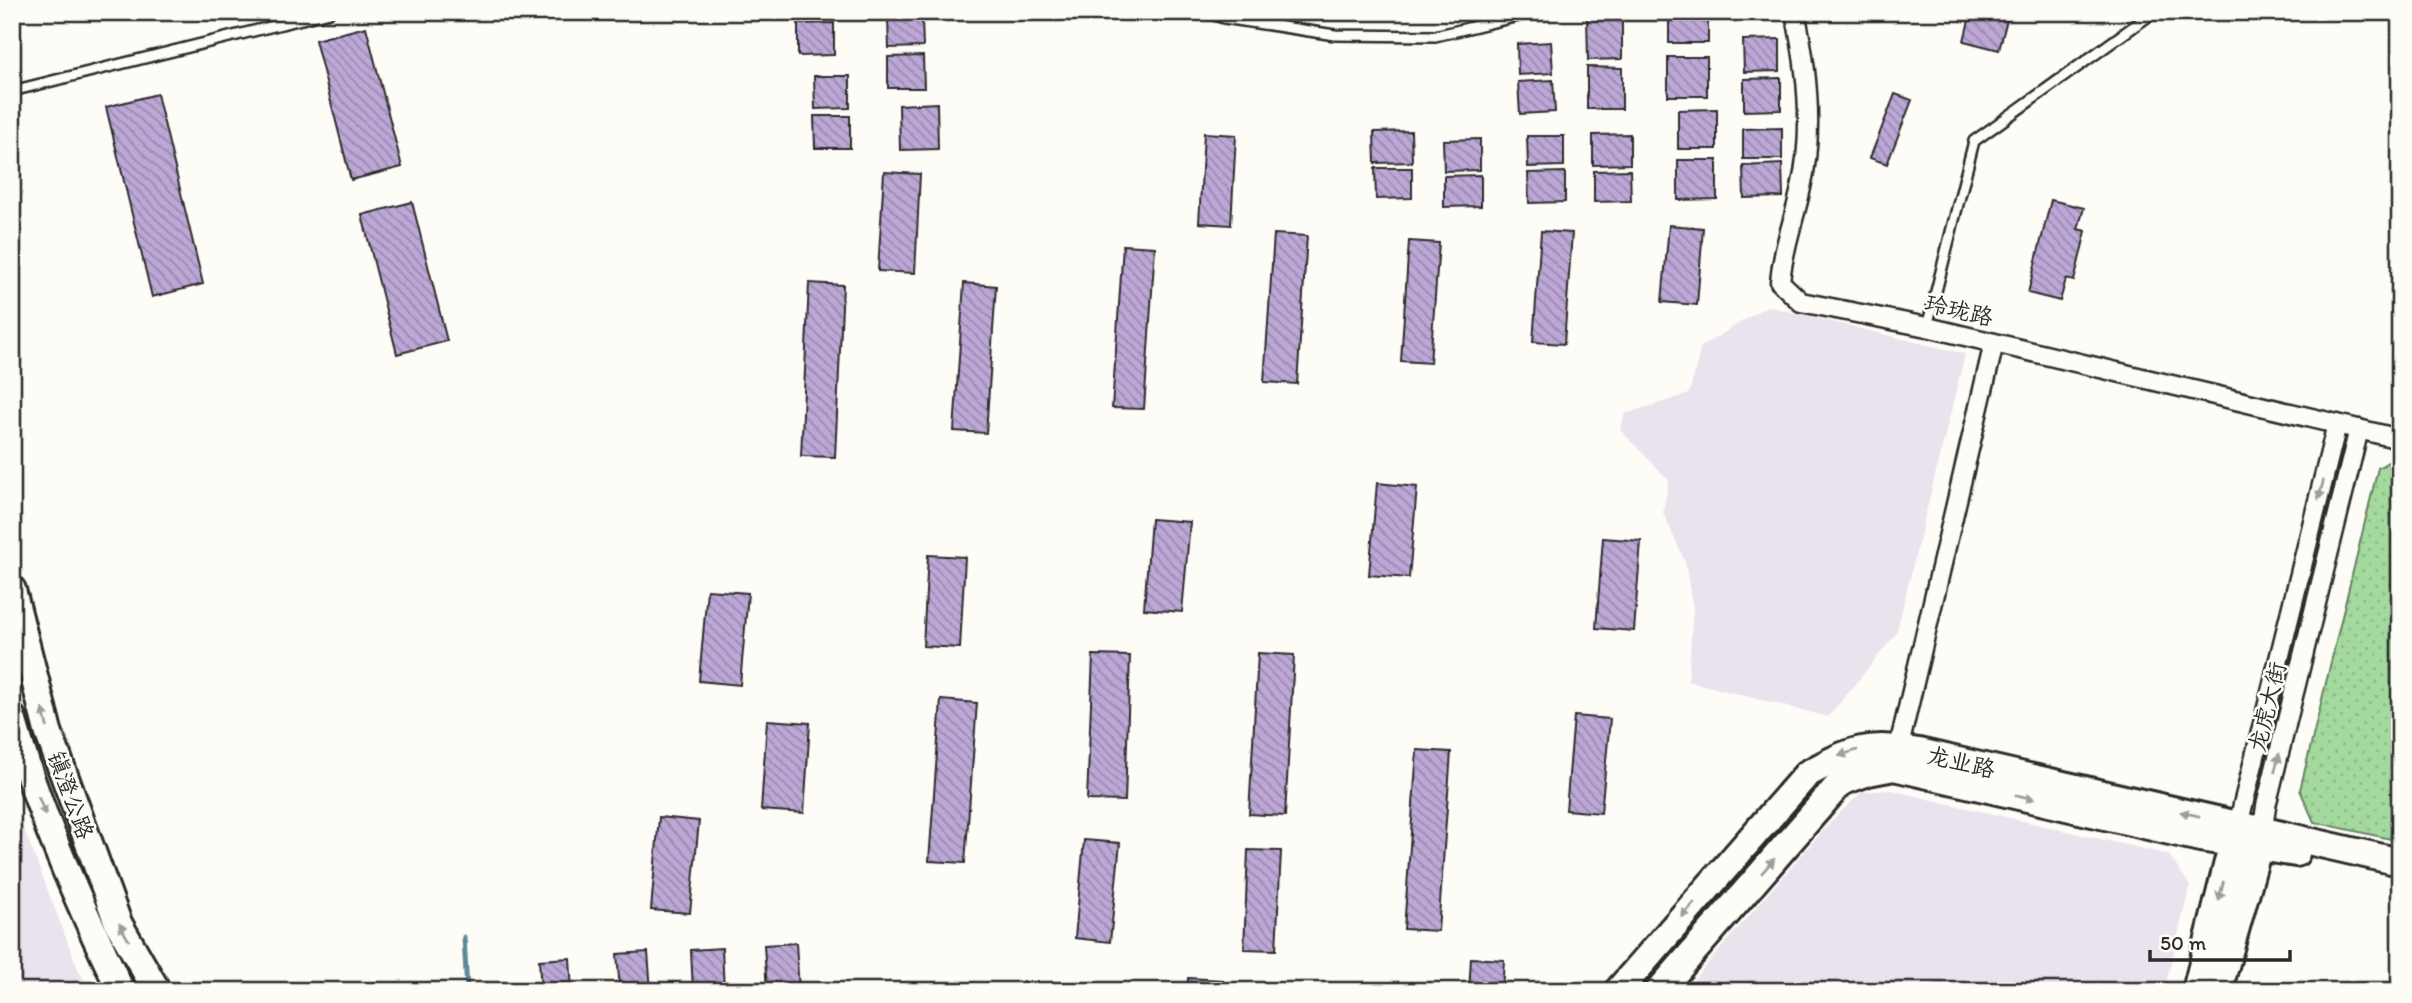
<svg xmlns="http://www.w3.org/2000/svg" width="2412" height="1003" viewBox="0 0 2412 1003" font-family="Itim,'LXGW WenKai TC',sans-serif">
<defs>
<pattern id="green-dots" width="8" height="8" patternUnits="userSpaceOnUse" patternTransform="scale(1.75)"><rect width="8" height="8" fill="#a3d99d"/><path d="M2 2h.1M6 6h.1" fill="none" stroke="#8cba87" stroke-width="1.8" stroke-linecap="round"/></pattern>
<pattern id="building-back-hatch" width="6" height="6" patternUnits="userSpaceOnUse" patternTransform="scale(1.75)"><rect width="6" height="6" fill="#bca7d6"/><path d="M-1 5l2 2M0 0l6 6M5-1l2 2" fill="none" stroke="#9988ae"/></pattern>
</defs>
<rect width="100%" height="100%" fill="#fdfcf7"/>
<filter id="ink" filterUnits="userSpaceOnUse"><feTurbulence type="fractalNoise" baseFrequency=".0143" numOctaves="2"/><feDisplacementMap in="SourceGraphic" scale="14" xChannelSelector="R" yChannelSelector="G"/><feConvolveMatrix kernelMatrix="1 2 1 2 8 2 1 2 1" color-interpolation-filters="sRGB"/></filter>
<g filter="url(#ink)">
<g fill="#eae2ed">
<path d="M1767,306L1965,354L1896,634L1828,717L1688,681L1693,609L1685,562L1663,512L1669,480L1620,430L1625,414L1689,394L1701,347Z"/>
<path d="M1890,790L2169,855L2190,886L2164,991H1684L1832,820L1862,792Z"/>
<path d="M12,798L78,969L90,991H12Z"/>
</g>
<path fill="url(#green-dots)" stroke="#678264" stroke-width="2" d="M2400,455V841L2314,822L2300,790L2378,468Z"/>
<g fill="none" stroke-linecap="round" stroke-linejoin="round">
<path stroke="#5f8899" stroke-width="5" d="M464,937L467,991"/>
</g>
<g fill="url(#building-back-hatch)" stroke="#2b2b2b" stroke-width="2">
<rect x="798" y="12" width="36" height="4"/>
<rect x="1669" y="12" width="39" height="31"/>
<path d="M1971,12H2009L1999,50L1964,41Z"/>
<path d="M1587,16H1622V59L1588,60Z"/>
<path d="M922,18L923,47L889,48L888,19Z"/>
<path d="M834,23V55L798,56V24Z"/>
<path d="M366,27L402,167L351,180L315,40Z"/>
<path d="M1780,39V71L1744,72L1743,40Z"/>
<path d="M1551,42L1553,73L1518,75L1517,44Z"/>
<path d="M923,56L924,88H888V57Z"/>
<rect x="1668" y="57" width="39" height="39"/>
<path d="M1587,67L1622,68V109H1587Z"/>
<path d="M814,76H850V108L815,109Z"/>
<path d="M1781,78V110L1744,111V79Z"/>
<path d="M1553,80L1555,112L1520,114L1518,82Z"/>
<path d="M157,94L203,284L152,297L106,107Z"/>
<path d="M1895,94L1912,100L1887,164L1870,158Z"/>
<path d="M937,103L938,149L900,150L899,105Z"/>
<path d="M1717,109V149H1678V110Z"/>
<path d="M814,116H850V148H815Z"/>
<path d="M1782,128V159H1743V129Z"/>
<path d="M1411,131L1412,162L1375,163L1374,132Z"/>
<path d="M1204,133L1236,135L1231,225L1199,223Z"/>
<path d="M1630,134V164L1593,165V135Z"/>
<path d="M1527,136H1564V166L1528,167Z"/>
<path d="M1480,139V170L1444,171L1443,140Z"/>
<path d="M1678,160H1717V199L1678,200Z"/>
<path d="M1782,164L1783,197L1744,198L1743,166Z"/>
<path d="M1375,168H1412V198L1376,199Z"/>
<path d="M1630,170L1631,201L1594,202V171Z"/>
<path d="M884,172L920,174L915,273L878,271Z"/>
<path d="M1565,172V202L1529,203L1528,173Z"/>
<path d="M1481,175V206L1444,207V176Z"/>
<path d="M2051,200L2084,208L2078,229L2086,231L2074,281L2066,279L2060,301L2028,293Z"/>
<path d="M412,202L447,341L397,354L362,215Z"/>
<path d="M1669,225L1703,228L1697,305L1662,302Z"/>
<path d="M1541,231L1572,233L1564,344L1533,342Z"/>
<path d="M1274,234L1307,236L1297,384L1264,382Z"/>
<path d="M1409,241L1439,243L1430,363L1401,361Z"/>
<path d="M1123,245L1155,247L1144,409L1112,408Z"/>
<path d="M809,283L843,285L835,457L801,456Z"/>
<path d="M964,283L996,286L986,433L954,431Z"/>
<path d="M1377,483L1417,487L1409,578L1369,575Z"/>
<path d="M1151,519L1190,522L1182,612L1144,609Z"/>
<path d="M1603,538L1641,541L1634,631L1596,628Z"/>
<path d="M928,555L965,557L960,648L923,646Z"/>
<path d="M707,590L748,593L740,685L699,681Z"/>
<path d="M1258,653L1294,655L1285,816L1249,814Z"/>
<path d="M1093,655L1130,656L1125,801L1087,800Z"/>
<path d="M941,700L977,703L965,863L929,861Z"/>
<path d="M1574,716L1610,719L1601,813L1566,810Z"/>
<path d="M767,720L810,723L804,813L761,810Z"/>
<path d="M1417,750L1451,752L1438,931L1404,929Z"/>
<path d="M659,817L699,821L690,913L651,910Z"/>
<path d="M1084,840L1120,843L1110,942L1075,938Z"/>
<path d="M1248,850L1281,851L1276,950L1244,949Z"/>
<path d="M796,943L799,991H767L764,945Z"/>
<path d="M722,948L724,991H693L691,950Z"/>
<path d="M648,952L651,991H620L617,954Z"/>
<path d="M570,958L572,991H541L539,960Z"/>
<path d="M1471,958L1504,960L1502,991H1469Z"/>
<path d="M1188,978L1223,980L1222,991H1187Z"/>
</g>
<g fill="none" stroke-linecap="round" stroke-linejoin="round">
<defs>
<g id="lane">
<path d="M1204,12L1224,18L1335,35L1435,36L1535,12"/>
<path d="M12,91L330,12"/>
<path d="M1927,327L1974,141L2154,12"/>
</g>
<g id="street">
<path d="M1795,12C1807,67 1814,132 1801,188C1794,221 1783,247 1780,282L1801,302L1927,327L2400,439"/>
<path d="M1896,759L1994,343"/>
<path d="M2238,825L2337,424"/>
<path d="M2263,829L2266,806L2359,429"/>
</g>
<g id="secondary">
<path d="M12,590L48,731L118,923L157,991"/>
<path d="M12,718C38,812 79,903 121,991"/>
<path d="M1618,991L1807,774C1853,749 1866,743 1919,752L2400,862"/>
<path d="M1659,991L1841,782L1868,772L1894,767L2200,838L2296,853"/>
<path d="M2196,991L2237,826"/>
<path d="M2218,991L2263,831"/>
</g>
</defs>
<use href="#lane" stroke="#2b2b2b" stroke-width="14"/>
<use href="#street" stroke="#2b2b2b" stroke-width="23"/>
<use href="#secondary" stroke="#2b2b2b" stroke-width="32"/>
<use href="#lane" stroke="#fdfcf7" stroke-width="9"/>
<use href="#street" stroke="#fdfcf7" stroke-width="18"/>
<use href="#secondary" stroke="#fdfcf7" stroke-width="26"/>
</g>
<defs><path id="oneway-solid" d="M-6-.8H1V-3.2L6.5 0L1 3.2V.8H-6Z" transform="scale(1.75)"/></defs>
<g fill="#9e9e9b">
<use href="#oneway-solid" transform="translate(2321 490) rotate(104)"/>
<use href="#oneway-solid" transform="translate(45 718) rotate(-104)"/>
<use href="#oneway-solid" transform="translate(1848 753) rotate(162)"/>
<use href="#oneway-solid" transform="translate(2277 763) rotate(-76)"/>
<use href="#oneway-solid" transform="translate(2025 797) rotate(13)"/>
<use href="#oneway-solid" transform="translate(42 806) rotate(68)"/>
<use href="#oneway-solid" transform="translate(2190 814) rotate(-167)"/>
<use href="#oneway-solid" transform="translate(1768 866) rotate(-49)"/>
<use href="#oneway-solid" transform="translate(2221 891) rotate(104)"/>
<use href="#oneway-solid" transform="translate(1688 910) rotate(131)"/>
<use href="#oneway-solid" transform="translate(124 932) rotate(-119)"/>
</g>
</g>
<g text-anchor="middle" stroke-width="5" stroke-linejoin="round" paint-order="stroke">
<g font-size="23" fill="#2b2b2b" stroke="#fdfcf7">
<text transform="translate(1959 310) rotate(13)" y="8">玲珑路</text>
<text transform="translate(2267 707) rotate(-76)" y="8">龙虎大街</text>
<text transform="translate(1961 762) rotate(13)" y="8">龙业路</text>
<text transform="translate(71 795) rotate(70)" y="8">镇澄公路</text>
</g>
</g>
<rect width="2412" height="1003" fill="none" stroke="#fdfcf7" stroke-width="42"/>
<rect x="21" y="21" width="2370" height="961" fill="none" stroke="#2b2b2b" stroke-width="2.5" filter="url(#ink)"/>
<path d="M2150 950v10h140v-10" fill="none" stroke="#2b2b2b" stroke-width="3.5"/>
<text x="2160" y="950" font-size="21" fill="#2b2b2b" stroke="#fdfcf7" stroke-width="5" paint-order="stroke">50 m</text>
</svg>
